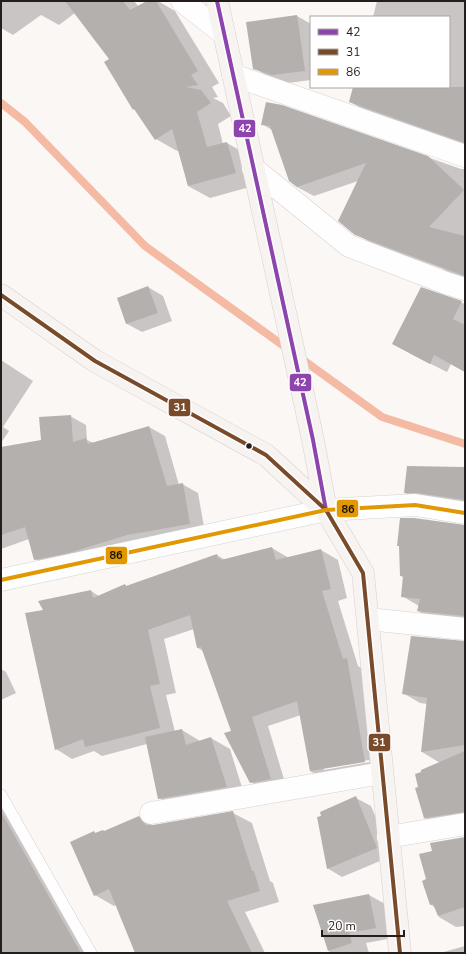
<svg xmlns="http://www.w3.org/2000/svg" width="466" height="954" viewBox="0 0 466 954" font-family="'Nunito Sans',sans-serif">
<rect width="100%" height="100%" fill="#fbf7f5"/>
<g fill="#0003" fill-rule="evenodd">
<path d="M1,1H134L138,6L149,1H158L175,11L219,83L212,87L218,97L213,98L223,103L231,116L218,124L223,144L227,143L248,155L257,185L210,198L188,186L179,150L177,151L156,139L110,59L75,13L59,25L41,15L13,35L1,28Z"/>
<path d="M377,1H465V146L367,111L350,102L354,87H449V17H373Z"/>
<path d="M297,16L311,24V80L288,83L269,77L254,68L248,23Z"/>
<path d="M282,106L461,169H465V279L450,274L443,269L373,244L356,234L358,181L314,196L297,187L272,130L262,124Z"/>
<path d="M148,287L163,296L172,321L142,332L127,324L118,298Z"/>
<path d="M422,288L465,304V372L451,364L447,372L409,353Z"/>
<path d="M1,360L33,381L3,427L9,431L1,443Z"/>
<path d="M70,416L86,425L87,440L94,443L149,427L165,436L179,485L182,484L198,493L205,532L51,568L35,559L29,539L1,549V449L43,441Z"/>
<path d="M465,468V507L421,502L405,493Z"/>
<path d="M465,526V624L435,621L418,611L419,606L402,596L404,578L401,576Z"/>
<path d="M272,548L289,558L321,550L338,560L347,598L338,601L358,666L363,669L381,771L327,780L310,771L301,715L268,726L287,789L268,792L251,782L203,651L198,648L194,629L164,639L176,693L166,695L175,732L182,730L200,741L211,738L230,749L245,797L177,809L159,798L147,744L102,756L94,751L72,759L56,749L44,610L91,591L99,596L125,585L127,587L217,555L225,560ZM369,760L370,762L324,770V768Z"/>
<path d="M465,642V823L441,827L424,818L419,788L440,763L422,752L428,704L420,703L403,693Z"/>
<path d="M1,669L6,672L16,693L1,700Z"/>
<path d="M356,798L371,806L392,856L342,877L327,868Z"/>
<path d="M1,808L21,819L96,953H1Z"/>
<path d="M233,813L252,823L270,881L273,883L279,902L245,912L265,953H136L116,905L114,906L95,895L94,832L97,834L105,832L139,817L154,826Z"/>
<path d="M465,838V926L456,927L439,917L436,908L431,905L428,880L433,852Z"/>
<path d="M369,895L387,905L393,938L366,943L369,953H330L314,906Z"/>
<path d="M465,946V953H440Z"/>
</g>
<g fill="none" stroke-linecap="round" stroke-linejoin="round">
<g stroke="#f4baa4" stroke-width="8">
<path d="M1,103L25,122L145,246L288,349"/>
<path d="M299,357L382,417L465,444"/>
</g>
</g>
<g fill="#b4b0ae">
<path d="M65,1H123L130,10L147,1H156L198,71L191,75L198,85L186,87L201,90L211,103L197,112L207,147L227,142L236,173L188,186L172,129L155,140L134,109L133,110L104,62L109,59Z"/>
<path d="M297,15L305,71L272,75L253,69L246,22Z"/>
<path d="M353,87H465V143L349,102Z"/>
<path d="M266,102L282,105L428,156L464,190L429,227L465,236V276L355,235L338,221L366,163L297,187L289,181L270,126L261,125Z"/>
<path d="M148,286L158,313L126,324L117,298Z"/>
<path d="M421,287L462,301L453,319L465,325V372L434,355L430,364L392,344Z"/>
<path d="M71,415L73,442L86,438L88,444L149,426L167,486L183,483L190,524L127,535L69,553L34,560L25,527L1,535V447L41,440L39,417Z"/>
<path d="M407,466L465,467V500L417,493H404Z"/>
<path d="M400,518H414L465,525V616L417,611L420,599L401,597L403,576H400L399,546H397Z"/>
<path d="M272,547L276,560L321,549L331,589L322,591L343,659L347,658L365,762L310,771L297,701L252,717L271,779L250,783L224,733L231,731L201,647L197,648L190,615L148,630L160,684L150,686L160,728L85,747L83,739L55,750L25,613L43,610L38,601L91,590L93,598L125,584L126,586L217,554L218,559L220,558L221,560Z"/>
<path d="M411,636L465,641V745L421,752L427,698L402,694Z"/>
<path d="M182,729L186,745L211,737L227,787L158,799L145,737Z"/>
<path d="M465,751V812L424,818L415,788L418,787L415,774L421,772V770Z"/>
<path d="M356,796L377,848L327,869L317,817L321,816L320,812Z"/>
<path d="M233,811L252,871H254L260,891L227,901L252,953H135L109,889L94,896L70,842L94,831L95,833L103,830L104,831L139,816L142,821L146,825H153Z"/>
<path d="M1,812L81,953H1Z"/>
<path d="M465,837V907L438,916L433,904L430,905L422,881L426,879L419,854L432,851L430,843Z"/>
<path d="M369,894L376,928L349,933L352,943L328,951L313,905Z"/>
</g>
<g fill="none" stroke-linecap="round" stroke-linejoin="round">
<defs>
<path id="lane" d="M1,795L91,953"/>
<g id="street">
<path d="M182,1L224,34"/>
<path d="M233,75L465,156"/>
<path d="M253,168L349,246L446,283L465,289"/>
<path d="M1,580L326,510L415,505L465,513"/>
<path d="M368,619L465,629"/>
<path d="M151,813L382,773"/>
<path d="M388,837L465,824"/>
</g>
<g id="secondary">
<path d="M217,1L313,440L326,510"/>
<path d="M1,295L95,361L266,455L326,510L363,573L400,953"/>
</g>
</defs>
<use href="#lane" stroke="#d7d1cf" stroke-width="12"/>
<use href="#street" stroke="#d7d1cf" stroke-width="23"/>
<use href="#secondary" stroke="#d7d1cf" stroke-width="23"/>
<use href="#lane" stroke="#fefefe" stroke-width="11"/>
<use href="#street" stroke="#fefefe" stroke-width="22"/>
<use href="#secondary" stroke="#f7f3f1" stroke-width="22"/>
<defs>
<path id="bus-1" d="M217,1L313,440L326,510"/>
<path id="bus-2" d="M1,295L95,361L266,455L326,510L363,573L400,953"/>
<path id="bus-3" d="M1,580L326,510L415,505L465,513"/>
</defs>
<use href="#bus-1" stroke="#fff" stroke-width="7"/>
<use href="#bus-2" stroke="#fff" stroke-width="7"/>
<use href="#bus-3" stroke="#fff" stroke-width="7"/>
<use href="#bus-1" stroke="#8e44ad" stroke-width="4"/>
<use href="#bus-2" stroke="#7a4b2a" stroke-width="4"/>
<use href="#bus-3" stroke="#e29803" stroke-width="4"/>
</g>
<circle fill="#241d1b" stroke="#fff" stroke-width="1.5" cx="249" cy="446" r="3.5"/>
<g stroke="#fff" stroke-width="1.5">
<rect x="233" y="119" width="23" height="19" rx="4" fill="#8e44ad"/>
<rect x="289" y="373" width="23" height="19" rx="4" fill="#8e44ad"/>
<rect x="168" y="398" width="23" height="19" rx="4" fill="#7a4b2a"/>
<rect x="336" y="499" width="23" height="19" rx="4" fill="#e29803"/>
<rect x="105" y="546" width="23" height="19" rx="4" fill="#e29803"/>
<rect x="368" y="733" width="23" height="19" rx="4" fill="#7a4b2a"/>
</g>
<g font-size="11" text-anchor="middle" font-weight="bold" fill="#fff">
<text x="245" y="132">42</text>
<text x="300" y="386">42</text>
<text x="180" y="411">31</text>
<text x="379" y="746">31</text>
</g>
<g font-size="11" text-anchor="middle" font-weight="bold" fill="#111">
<text x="348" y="513">86</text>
<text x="116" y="559">86</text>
</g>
<rect width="466" height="954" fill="none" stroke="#241d1b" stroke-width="4"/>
<rect x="310" y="16" width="140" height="72" fill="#ffffff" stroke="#a7a5a4"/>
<rect x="318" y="29" width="20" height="6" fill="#8e44ad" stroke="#a7a5a4"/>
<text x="346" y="36" font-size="12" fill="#241d1b">42</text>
<rect x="318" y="49" width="20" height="6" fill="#7a4b2a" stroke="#a7a5a4"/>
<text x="346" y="56" font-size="12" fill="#241d1b">31</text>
<rect x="318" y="69" width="20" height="6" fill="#e29803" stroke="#a7a5a4"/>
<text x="346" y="76" font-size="12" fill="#241d1b">86</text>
<path d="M322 930v6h82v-6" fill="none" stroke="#241d1b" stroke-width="2"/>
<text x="328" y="930" font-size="12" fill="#241d1b" stroke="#ffffff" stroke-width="3" paint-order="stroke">20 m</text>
</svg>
